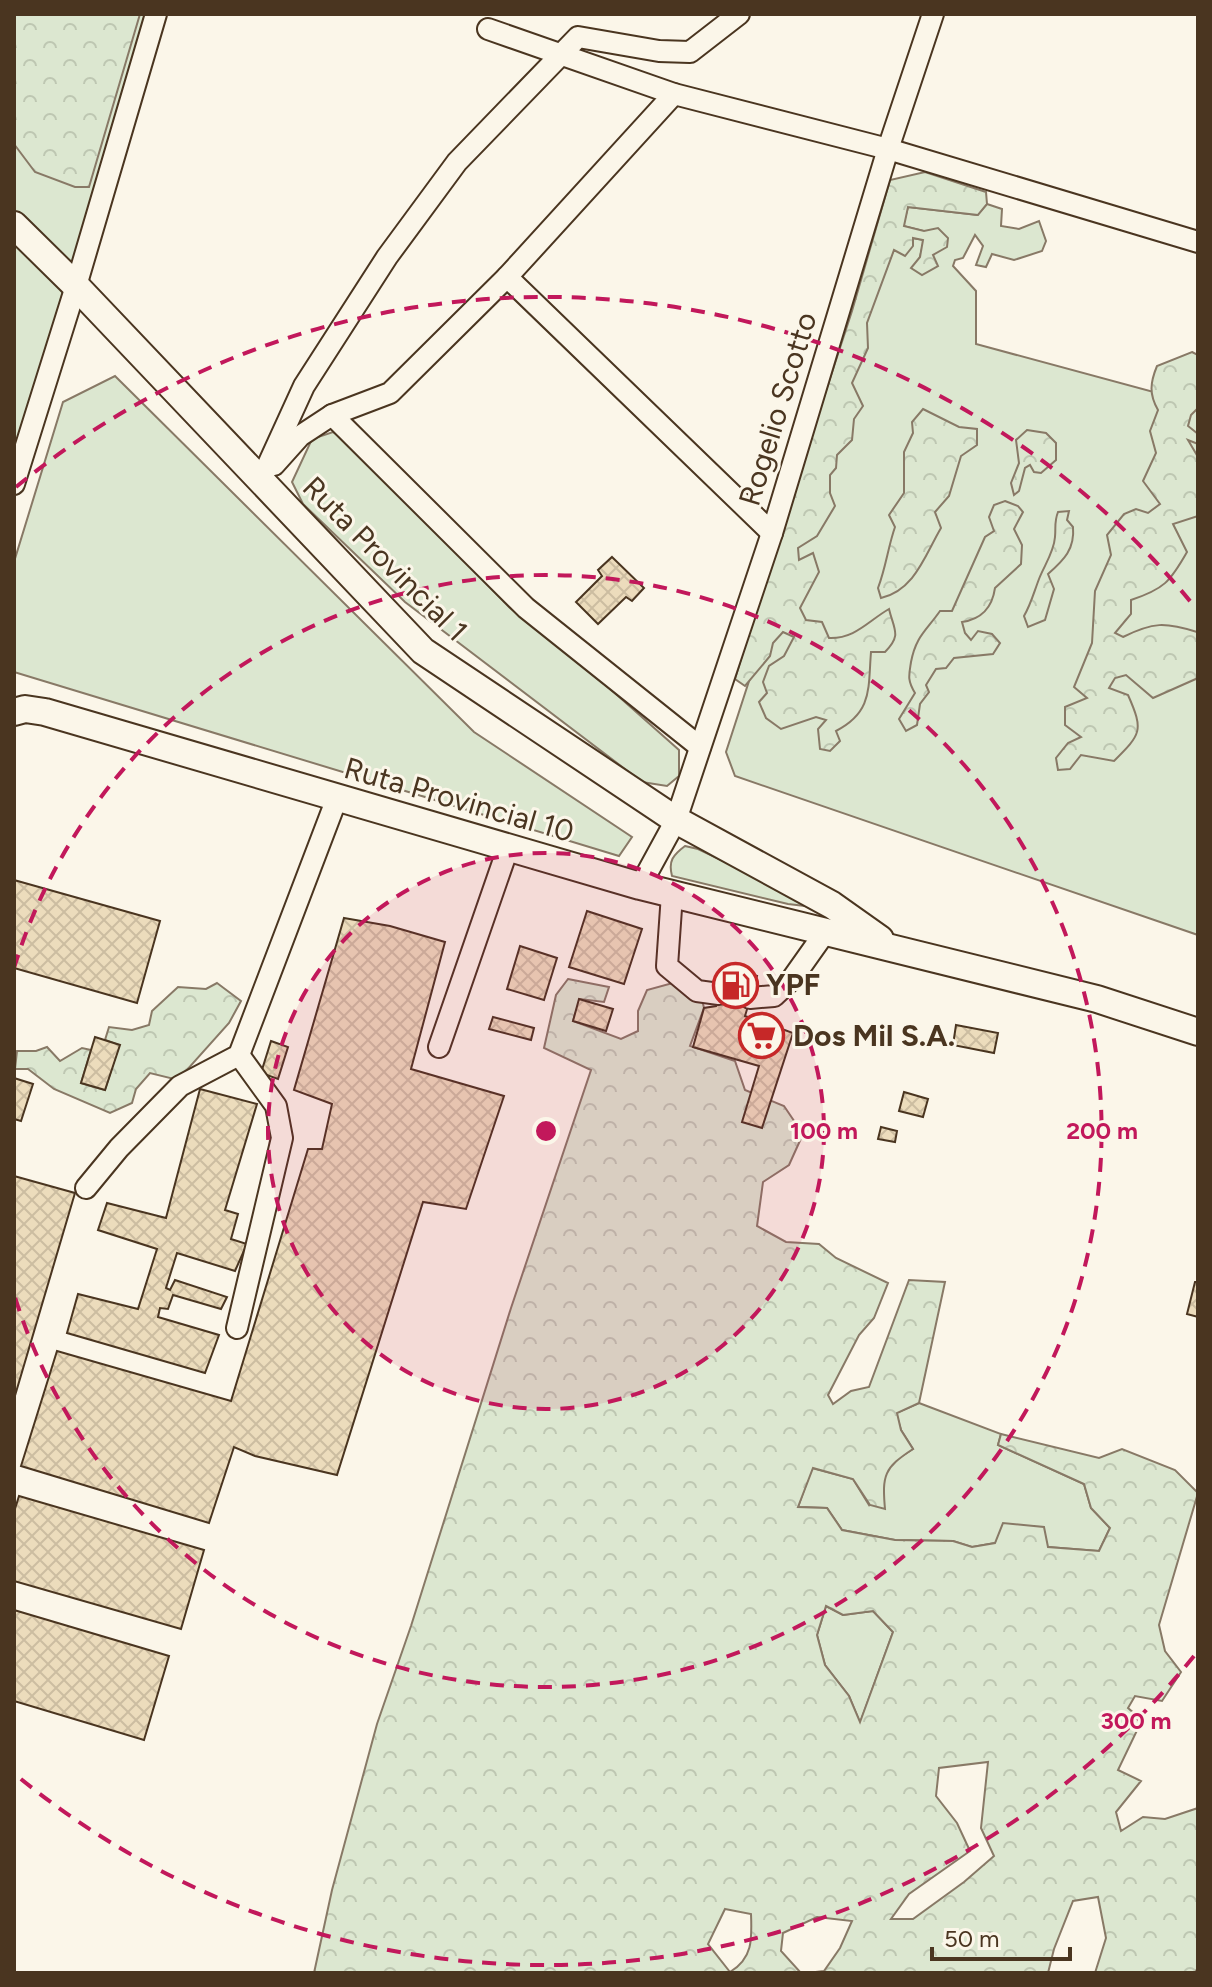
<svg xmlns="http://www.w3.org/2000/svg" width="1212" height="1987" viewBox="0 0 1212 1987" font-family="Figtree,sans-serif">
<defs>
<pattern id="forest-crowns" width="20" height="18" patternUnits="userSpaceOnUse" patternTransform="scale(2)"><rect width="20" height="18" fill="#dce7d0"/><path d="M2 6a3 3 0 1 1 6 0M12 15a3 3 0 1 1 6 0" fill="none" stroke="#bec7b2"/></pattern>
<pattern id="building-cross-hatch" width="8" height="8" patternUnits="userSpaceOnUse" patternTransform="scale(2)"><rect width="8" height="8" fill="#ecdcbc"/><path d="M0 0l8 8M0 8l8-8" fill="none" stroke="#ccbda1"/></pattern>
</defs>
<rect width="100%" height="100%" fill="#fbf6e9"/>
<g fill="#dce7d0" stroke="#887966" stroke-width="2">
<path d="M14,14H163L121,169L72,296L14,488Z"/>
<path d="M987,204L1002,209L1001,226L1019,229L1039,221L1046,241L1042,251L1014,260L992,254L986,267L976,265L983,246L975,235L963,258L955,260L953,266L976,291V344L1198,404V935L735,776L726,752L868,314L894,249L912,238L924,240L920,257L933,255L924,231L903,226L908,207L977,215Z"/>
<path d="M115,376L474,732L632,837L619,856L14,672V562L63,402Z"/>
<path d="M333,432L347,441L510,608L608,687L679,750V776L667,786L642,782L405,602L303,504L292,482L312,439Z"/>
<path d="M685,846L698,849L822,908L788,904L672,876C668,861 673,855 685,846Z"/>
<path d="M919,1403L1001,1434L998,1445L1084,1484L1091,1508L1110,1528L1099,1551L995,1543L972,1547L953,1541L895,1540L842,1530L827,1508L798,1507L812,1468L853,1479L869,1505L891,1463L913,1449L901,1430L896,1413Z"/>
<path d="M826,1606L843,1615L873,1611L893,1632L860,1723L849,1696L825,1665L817,1635Z"/>
</g>
<g fill="url(#forest-crowns)" stroke="#887966" stroke-width="2" fill-rule="evenodd">
<path d="M14,14H140L89,187H75L35,172L14,144Z"/>
<path d="M925,172L986,192L987,204L978,215L908,207L904,226L924,231L938,228L948,238L947,247L933,255L938,266L922,275L911,268L920,257L923,240L913,238V246L905,256L894,250L867,323L868,348L852,383L863,406L854,419L852,440L837,455L836,468L830,475V493L835,506L817,536L798,548L799,560L813,553L819,572L800,608L806,620L822,622L829,638C855,639 868,621 889,609C894,630 902,635 885,652H871C868,688 873,712 836,731L840,741L830,751L820,749L818,729L826,720L816,717L781,729L766,718L759,702L767,693L763,682L769,666L784,656L794,637L783,632L773,643L770,656L745,686L735,679L811,427L820,409L852,311L890,180Z"/>
<path d="M1192,352L1198,355V408L1191,415L1188,426L1198,434V444L1188,440L1198,457V516L1173,524L1187,552C1170,582 1164,589 1131,600V614L1115,633L1123,637C1153,622 1165,622 1197,632L1198,678L1153,698L1126,675L1115,678L1109,688L1128,695C1144,731 1141,734 1114,761L1081,755L1070,769L1058,770L1056,758L1068,743L1081,737L1065,725V707L1087,698L1074,687L1092,643L1095,591L1111,555L1107,535L1124,514L1136,509L1148,513L1160,504L1143,481L1156,453L1150,431L1158,410C1149,394 1150,383 1157,366Z"/>
<path d="M923,409L959,427L977,429V445L961,456L949,496L935,512L941,528C925,555 915,590 881,598L878,588C886,567 888,547 895,527L889,515L904,493V452L913,433L912,422Z"/>
<path d="M1027,430L1046,433L1056,443V460L1041,473L1034,472L1030,465L1025,468L1019,491L1014,495L1011,483L1019,463L1016,440Z"/>
<path d="M1005,501L1018,506L1023,512L1014,529L1022,545L1021,564L995,588C992,609 981,619 962,622L965,633L971,640L978,631L992,634L1000,643L993,654L954,658L946,668L936,669L926,685L929,692L920,704L917,725L906,731L899,719L915,693C907,680 909,675 911,662C916,636 926,631 940,611H952L985,537L994,531L989,517L994,505Z"/>
<path d="M1069,511L1067,520L1073,527C1075,549 1064,560 1048,574L1054,589L1045,620L1028,627L1024,616C1031,604 1034,592 1039,579C1044,566 1054,552 1055,537C1056,527 1054,522 1058,512Z"/>
<path d="M568,979L609,987L604,1002L580,999L573,1021L621,1039L638,1031V1011L647,990L680,981L698,983L704,1008L690,1046L735,1061L745,1090L784,1106L803,1134L789,1165L763,1182L757,1226L786,1242L819,1244L836,1258L888,1283L874,1318L859,1335L828,1395L833,1404L851,1391L869,1387L909,1280L945,1282L919,1403L897,1413L901,1430L913,1449C884,1468 882,1475 885,1509L870,1505L853,1479L813,1468L798,1507L827,1508L842,1530L895,1540L953,1541L972,1547L995,1543L1003,1523L1044,1527L1048,1547L1099,1551L1110,1528L1091,1508L1084,1484L998,1445L1001,1434L1099,1458L1122,1449L1175,1470L1198,1493L1159,1625L1165,1651L1181,1672L1162,1701L1135,1696L1128,1708L1142,1720L1118,1770L1141,1781L1116,1812L1121,1831L1143,1817L1165,1819L1198,1808V1967L1195,1973H1095L1106,1938L1098,1897L1073,1901L1054,1949L1048,1973H807L824,1971L840,1948L852,1921L817,1917L783,1933L781,1951L801,1973H314L332,1890L377,1724L411,1626L511,1308L591,1070L544,1048L556,995ZM826,1606L843,1615L873,1611L893,1632L860,1722L849,1696L825,1665L817,1635ZM988,1762L981,1828L994,1856L964,1882L913,1919H891L909,1894L970,1851L957,1823L936,1796L939,1768ZM725,1909L751,1914C752,1939 753,1958 730,1972L708,1944Z"/>
<path d="M217,983L241,1001L229,1023L178,1080L150,1073L136,1089L132,1103L110,1113L54,1089L28,1069H15L17,1051H36L47,1047L60,1061L82,1048L91,1050L81,1083L105,1090L119,1045L105,1040L109,1027L132,1030L149,1025L152,1011L178,987L206,989Z"/>
</g>
<g fill="url(#building-cross-hatch)" stroke="#4a3520" stroke-width="2">
<path d="M612,557L644,588L632,601L626,597L598,624L576,602L602,576L598,570Z"/>
<path d="M14,880L160,921L137,1003L14,968Z"/>
<path d="M587,911L642,929L624,984L569,967Z"/>
<path d="M344,918L390,926L445,942L411,1069L504,1096L466,1209L423,1202L337,1475L255,1456L234,1447L209,1523L21,1466L57,1351L231,1401L308,1149H322L332,1104L294,1090Z"/>
<path d="M520,946L557,958L544,1000L507,989Z"/>
<path d="M726,967L757,976L745,1016L757,1020V1028L771,1032L774,1026L793,1033L762,1128L742,1122L759,1066L693,1047L704,1008L716,1006Z"/>
<path d="M579,999L613,1009L606,1031L573,1021Z"/>
<path d="M493,1017L534,1028L531,1040L489,1029Z"/>
<path d="M956,1025L998,1033L994,1053L953,1045Z"/>
<path d="M95,1037L120,1045L105,1090L81,1083Z"/>
<path d="M271,1041L288,1047L278,1079L261,1073Z"/>
<path d="M14,1078L33,1084L21,1121L14,1119Z"/>
<path d="M200,1089L257,1104L225,1210L238,1214L231,1239L247,1244L235,1271L177,1253L166,1288L170,1290L175,1280L227,1297L221,1309L173,1295L168,1309L160,1308L158,1317L219,1335L205,1373L67,1333L78,1294L138,1309L157,1249L98,1230L107,1203L166,1218Z"/>
<path d="M904,1092L928,1099L923,1117L899,1111Z"/>
<path d="M881,1127L897,1131L895,1142L878,1139Z"/>
<path d="M14,1176L75,1193L14,1399Z"/>
<path d="M1195,1282H1198V1317L1187,1314Z"/>
<path d="M19,1496L204,1550L181,1629L14,1581V1512Z"/>
<path d="M14,1610L169,1656L144,1740L14,1701Z"/>
</g>
<g fill="none" stroke-linecap="round" stroke-linejoin="round">
<path stroke="#d8cfc1" stroke-width="20" stroke-dasharray="20 10" stroke-linecap="butt" d="M719,994L750,998"/>
<defs>
<g id="minor">
<path d="M488,29L674,94L888,149L1198,242"/>
<path d="M507,277L772,533"/>
<path d="M332,415L526,608L700,747"/>
<path d="M274,465L300,436L332,415L390,393L507,277L674,94"/>
<path d="M261,480L304,386L387,257L457,162L578,37L659,51L690,52L739,14"/>
<path d="M14,484L76,286L156,14"/>
<path d="M640,886L676,820L772,533L888,149L933,14"/>
<path d="M672,894L667,966L697,991L719,994"/>
<path d="M750,998L774,996L792,979L826,931"/>
<path d="M439,1047L508,848"/>
<path d="M86,1188L119,1148L180,1086L239,1055L337,798"/>
<path d="M237,1328L282,1138L276,1106L239,1055"/>
</g>
<g id="major">
<path d="M14,225L76,286L423,651L676,820L832,905L880,939"/>
<path d="M14,712L25,709L45,712L640,886L1097,999L1198,1032"/>
</g>
</defs>
<use href="#minor" stroke="#4a3520" stroke-width="24"/>
<use href="#major" stroke="#4a3520" stroke-width="30"/>
<use href="#minor" stroke="#fbf6e9" stroke-width="20"/>
<use href="#major" stroke="#fbf6e9" stroke-width="26"/>
</g>
<circle cx="546" cy="1131" r="278" fill="#c2185b" fill-opacity=".12"/>
<g fill="none" stroke="#c2185b" stroke-width="4" stroke-dasharray="14 10">
<circle cx="546" cy="1131" r="278"/>
<path d="M14 968A556 556 0 1 1 14 1294"/>
<path d="M1194 1656A834 834 0 0 1 16 1775M16 487A834 834 0 0 1 1194 606"/>
</g>
<defs>
<symbol id="fuel-ring" viewBox="-11 -11 22 22"><circle r="9.5" fill="#fbf6e9" stroke="#c62828" stroke-width="1.5"/><path d="M-5.5-6h7V0h2V4h1.3V-2.5L3-4.5l.8-.8L6-3V5H2.5V1h-1V6h-7ZM-4.2-4.7v3.2H.2V-4.7Z" fill="#c62828"/></symbol>
<symbol id="supermarket-ring" viewBox="-11 -11 22 22"><circle r="9.5" fill="#fbf6e9" stroke="#c62828" stroke-width="1.5"/><path d="M-6-5.5h2.5l.6 2H6L4.5 2H-2.5L-4.4-4H-6ZM-1.5 3.2a1.3 1.3 0 1 0 .1 0ZM3 3.2a1.3 1.3 0 1 0 .1 0Z" fill="#c62828"/></symbol>
</defs>
<g fill-rule="evenodd">
<use href="#fuel-ring" x="710" y="960" width="51" height="51"/>
<use href="#supermarket-ring" x="736" y="1010" width="51" height="51"/>
</g>
<g text-anchor="middle" stroke-width="6" stroke-linejoin="round" paint-order="stroke">
<g font-size="30" fill="#4a3520" stroke="#fbf6e9">
<text transform="translate(778 409) rotate(-73)" y="10">Rogelio Scotto</text>
<text transform="translate(385 559) rotate(45)" y="10">Ruta Provincial 1</text>
<text transform="translate(459 800) rotate(16)" y="10">Ruta Provincial 10</text>
</g>
<g font-size="30" font-weight="bold" fill="#4a3520" stroke="#fbf6e9" text-anchor="start">
<text x="766" y="995">YPF</text>
<text x="793" y="1046">Dos Mil S.A.</text>
</g>
</g>
<circle cx="546" cy="1131" r="12" fill="#c2185b" stroke="#fbf6e9" stroke-width="4"/>
<g font-size="24" text-anchor="middle" font-weight="bold" fill="#c2185b" stroke="#fbf6e9" stroke-width="6" stroke-linejoin="round" paint-order="stroke">
<text x="824" y="1139">100 m</text>
<text x="1102" y="1139">200 m</text>
<text x="1136" y="1729">300 m</text>
</g>
<rect width="1212" height="1987" fill="none" stroke="#4a3520" stroke-width="32"/>
<path d="M932 1947v12h138v-12" fill="none" stroke="#4a3520" stroke-width="4"/>
<text x="944" y="1947" font-size="24" fill="#4a3520" stroke="#fbf6e9" stroke-width="6" paint-order="stroke">50 m</text>
</svg>
